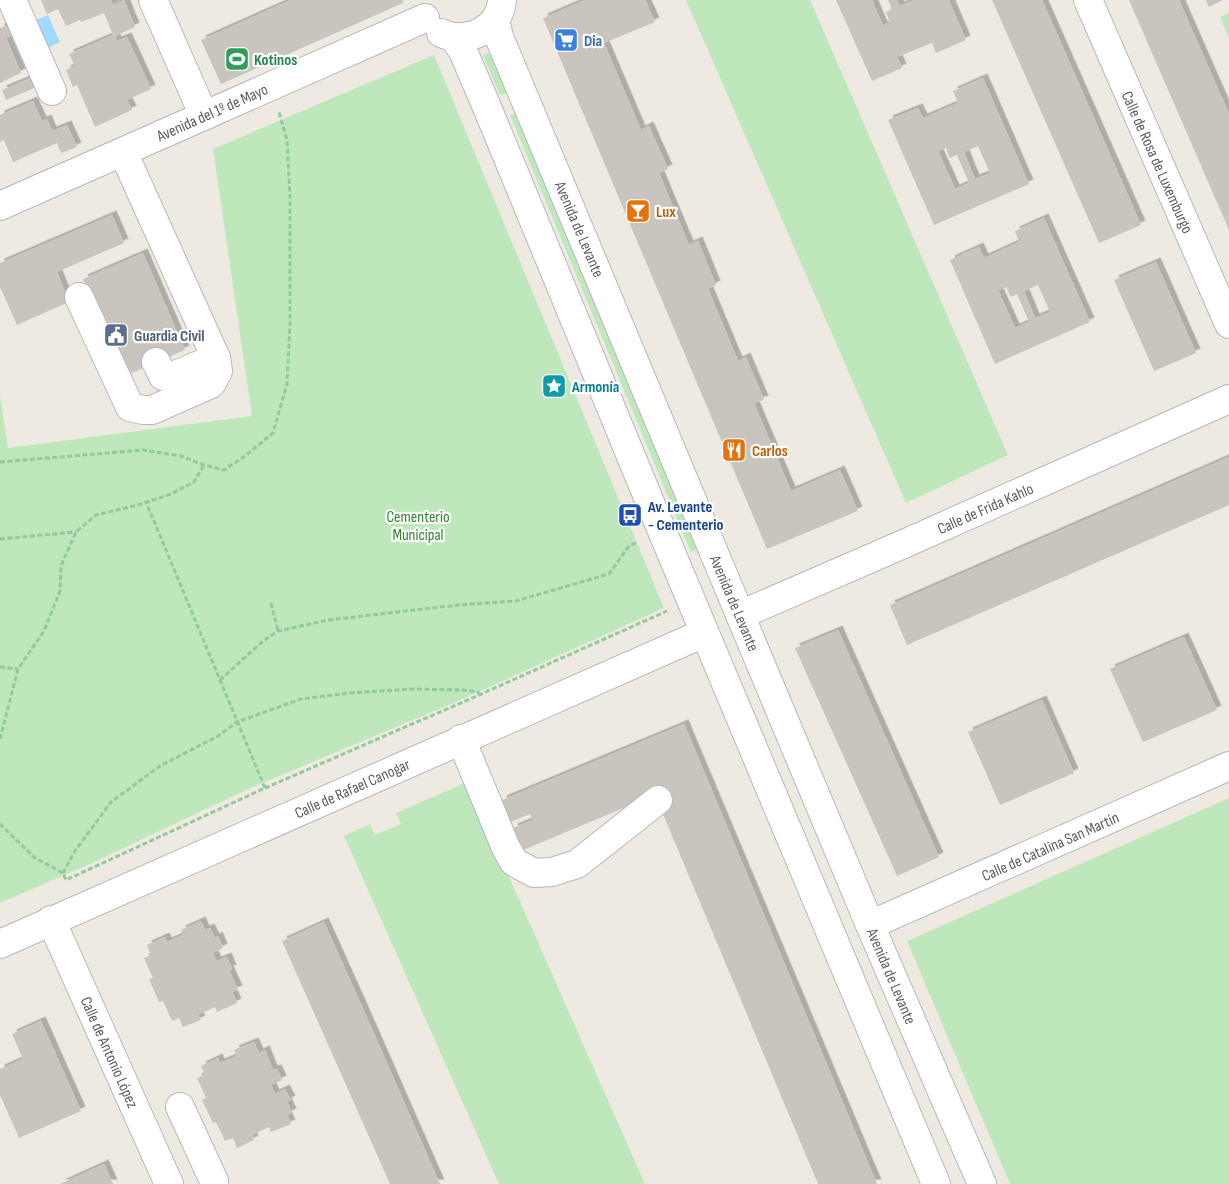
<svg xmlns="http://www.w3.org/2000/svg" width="1229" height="1184" viewBox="0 0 1229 1184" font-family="'Sofia Sans Condensed',sans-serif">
<defs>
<filter id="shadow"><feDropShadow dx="4.5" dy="-4.5" stdDeviation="0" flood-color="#0004"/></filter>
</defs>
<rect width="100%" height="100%" fill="#eeeae1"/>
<g fill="#bee7bc">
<path d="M686,0H810L1008,455L906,503Z"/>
<path d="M1229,13V38L1220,17Z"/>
<path d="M491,52L507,93L500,95L483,55Z"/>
<path d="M434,55L664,608L458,701L248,789L90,864L0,903V396L8,448L252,416L213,149Z"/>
<path d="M516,113L697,549L691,552L510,115Z"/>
<path d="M467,782L645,1184H499L344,836L370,824L375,835L401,824L396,813Z"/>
<path d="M1229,798V1184H1010L907,941Z"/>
</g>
<path fill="#a0dbff" d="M48,15L60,42L48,48L36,20Z"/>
<g fill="#c9c5be" fill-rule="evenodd" filter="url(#shadow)">
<path d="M41,0H111L113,5L124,0L135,27L115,36L117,41L127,37L151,89L127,100L132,110L95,127L77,85L73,87L66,70L75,66L69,54L113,35L104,13L81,22L80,20L66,26L58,9L47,14Z"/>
<path d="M291,0H402L403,3L221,84L201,40Z"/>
<path d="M585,0H645L655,22L604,43L641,130L649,126L668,169L659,173L689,245L698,241L716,285L708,289L738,361L746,357L764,400L754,403L791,491L840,470L858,511L767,549L543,18Z"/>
<path d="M836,0H872L883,26L890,22L886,12L892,9L888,0H897L900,6L914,0H949L966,40L936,53L932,43L897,57L902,68L872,81Z"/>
<path d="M992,0H1042L1141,225L1099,243Z"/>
<path d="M1129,0H1179L1229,114V230Z"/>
<path d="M1206,0H1223L1209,7Z"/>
<path d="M12,24L16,34L6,38L21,73L0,83V28Z"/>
<path d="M35,76L39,86L6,100L2,90Z"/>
<path d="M983,78L1029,184L934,225L888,120L918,108L923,118L958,103L953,91ZM978,146L990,173L975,179L964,152ZM946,148L950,158L957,155L969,183L955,189L938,151Z"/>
<path d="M33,101L42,121L47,119L52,131L67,125L77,147L61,153L57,143L13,162L4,140L0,142V115Z"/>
<path d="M112,215L124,243L57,272L69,302L17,325L0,287V263Z"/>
<path d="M1044,218L1090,322L995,364L950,260L979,247L984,258L1019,242L1015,231ZM1038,285L1050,312L1035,318L1024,291ZM1006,287L1011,297L1017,294L1029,322L1015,328L998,290Z"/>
<path d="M143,253L185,350L125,376L83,279Z"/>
<path d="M1156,262L1196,353L1154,371L1114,280Z"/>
<path d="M1229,457V505L907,645L890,605Z"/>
<path d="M838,630L939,857L897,876L795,648Z"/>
<path d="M1184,637L1217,710L1143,742L1110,669Z"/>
<path d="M1042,700L1074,773L1000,805L968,732Z"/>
<path d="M684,724L877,1184H818L655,795L523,850L513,828L533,820L530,814L511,822L502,800Z"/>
<path d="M201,921L205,930L210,928L215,938L218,936L223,948L213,953L217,961L227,957L232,969L229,970L238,990L232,992L237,1003L217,1012L215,1007L198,1015L201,1020L183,1027L179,1018L172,1021L163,1001L159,1002L149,979L153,978L144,958L151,955L147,945L165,937L167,942L183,935L181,930Z"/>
<path d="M324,922L364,1011L440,1184H390L282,941Z"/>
<path d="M41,1021L81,1111L19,1138L0,1095V1069L23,1059L12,1034Z"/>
<path d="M254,1042L259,1053L265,1050L273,1070L277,1069L282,1080L271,1085L275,1094L285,1089L291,1100L287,1102L292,1113L287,1115L291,1124L271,1132L269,1127L252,1135L254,1140L237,1148L233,1138L225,1141L216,1122L213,1123L202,1100L206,1098L197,1078L205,1075L201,1066L218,1058L220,1063L237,1056L234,1050Z"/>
<path d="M104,1164L113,1184H60Z"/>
</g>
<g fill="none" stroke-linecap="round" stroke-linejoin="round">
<defs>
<g id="minor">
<path d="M12,0L52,91"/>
<path d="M153,0L204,116"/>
<path d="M1088,0L1229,324"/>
<path d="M495,20L499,37L715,555L870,925L982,1184"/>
<path d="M441,33C466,45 500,30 502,0"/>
<path d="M453,37L463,51L489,112L652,507L936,1184"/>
<path d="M0,206L425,18"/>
<path d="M79,297L130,407L143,410H152L211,384L218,371L216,358L123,152"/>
<path d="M156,362L163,376H173L216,358"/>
<path d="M740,615L906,543L1229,399"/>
<path d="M461,739L506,848L514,862L534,873L552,872L577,864L658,800"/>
<path d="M51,920L169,1184"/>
<path d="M870,925L1229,766"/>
<path d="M0,944L704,633"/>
<path d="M180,1107L214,1181V1184"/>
</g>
</defs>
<use href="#minor" stroke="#b4b8bd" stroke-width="30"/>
<g stroke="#94c9a0" stroke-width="3" stroke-dasharray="5 2.5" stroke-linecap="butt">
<path d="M0,462L143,450L181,456L204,465L224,470L245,456L273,433L287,384L290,323V197L287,140L279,112"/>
<path d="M0,539L76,532"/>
<path d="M271,603L278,631"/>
<path d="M0,667L18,669"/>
<path d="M220,680L263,641L278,631L328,620L458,605L516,601L609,574L629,546L638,542"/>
<path d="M0,739L18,669L44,631L60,591L61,566L76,532L96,515L138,505L171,494L194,482L204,465"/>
<path d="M265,788L479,695L667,611"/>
<path d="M0,824L35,858L63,873L66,880L265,788L146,502"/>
<path d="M63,873L75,851L111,802L160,766L218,736L237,722L301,699L350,693L412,689L463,690L478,692L479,695"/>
</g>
<use href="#minor" stroke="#fff" stroke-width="28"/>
</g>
<defs>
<symbol id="supermarket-square" viewBox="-11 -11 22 22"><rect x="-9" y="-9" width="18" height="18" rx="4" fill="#3f7fe0" stroke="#fff"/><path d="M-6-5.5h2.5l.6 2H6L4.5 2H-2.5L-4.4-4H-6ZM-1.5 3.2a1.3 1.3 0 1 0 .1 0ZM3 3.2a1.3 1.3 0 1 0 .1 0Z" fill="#fff"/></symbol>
<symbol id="stadium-square" viewBox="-11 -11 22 22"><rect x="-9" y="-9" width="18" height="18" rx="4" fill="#2e9e5b" stroke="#fff"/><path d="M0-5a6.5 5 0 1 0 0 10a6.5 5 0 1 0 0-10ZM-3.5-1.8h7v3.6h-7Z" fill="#fff"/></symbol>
<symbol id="bar-square" viewBox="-11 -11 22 22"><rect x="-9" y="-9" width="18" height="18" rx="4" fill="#e8710a" stroke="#fff"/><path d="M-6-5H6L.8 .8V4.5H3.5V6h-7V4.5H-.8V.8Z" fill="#fff"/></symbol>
<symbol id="civic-square" viewBox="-11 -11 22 22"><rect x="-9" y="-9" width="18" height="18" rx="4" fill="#5c6f8a" stroke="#fff"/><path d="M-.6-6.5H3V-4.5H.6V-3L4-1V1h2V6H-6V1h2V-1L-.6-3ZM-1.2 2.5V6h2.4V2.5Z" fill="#fff"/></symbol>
<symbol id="sight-square" viewBox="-11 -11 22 22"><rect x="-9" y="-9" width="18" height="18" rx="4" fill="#0f9aa8" stroke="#fff"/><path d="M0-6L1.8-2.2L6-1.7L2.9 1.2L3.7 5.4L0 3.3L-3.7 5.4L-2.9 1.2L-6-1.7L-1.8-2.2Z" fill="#fff"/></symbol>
<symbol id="restaurant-square" viewBox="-11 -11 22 22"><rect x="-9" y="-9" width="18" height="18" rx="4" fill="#e8710a" stroke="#fff"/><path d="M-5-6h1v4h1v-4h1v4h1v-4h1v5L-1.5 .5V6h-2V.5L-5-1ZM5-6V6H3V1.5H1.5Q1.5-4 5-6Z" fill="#fff"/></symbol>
<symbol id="bus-square" viewBox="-11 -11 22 22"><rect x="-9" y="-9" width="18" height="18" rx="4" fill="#1a4fb4" stroke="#fff"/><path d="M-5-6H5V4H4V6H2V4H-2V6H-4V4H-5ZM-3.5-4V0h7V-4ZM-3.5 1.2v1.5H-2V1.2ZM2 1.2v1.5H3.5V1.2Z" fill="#fff"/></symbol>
</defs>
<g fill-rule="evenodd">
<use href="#supermarket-square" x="552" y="26" width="28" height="28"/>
<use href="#stadium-square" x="223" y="45" width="28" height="28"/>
<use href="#bar-square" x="624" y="197" width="28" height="28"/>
<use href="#civic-square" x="102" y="321" width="28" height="28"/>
<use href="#sight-square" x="540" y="372" width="28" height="28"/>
<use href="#restaurant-square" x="720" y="436" width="28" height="28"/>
<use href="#bus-square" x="616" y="501" width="28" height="28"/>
</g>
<g text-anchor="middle" stroke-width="4.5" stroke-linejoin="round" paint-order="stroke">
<g font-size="16" font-weight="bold" fill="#366cbe" stroke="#fff" text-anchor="start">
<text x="584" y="46">Dia</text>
</g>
<g font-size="16" font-weight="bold" fill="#27864d" stroke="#fff" text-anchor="start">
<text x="254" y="65">Kotinos</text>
</g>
<g font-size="16" fill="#5a5e63" stroke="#fff">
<text transform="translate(212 112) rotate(-24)" y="6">Avenida del 1º de Mayo</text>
<text transform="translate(1158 162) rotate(66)" y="6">Calle de Rosa de Luxemburgo</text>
<text transform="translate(580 229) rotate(67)" y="6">Avenida de Levante</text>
<text transform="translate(985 508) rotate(-24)" y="6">Calle de Frida Kahlo</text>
<text transform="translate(735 603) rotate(67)" y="6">Avenida de Levante</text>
<text transform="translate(352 788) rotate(-24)" y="6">Calle de Rafael Canogar</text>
<text transform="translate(1050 846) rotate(-24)" y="6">Calle de Catalina San Martín</text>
<text transform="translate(892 976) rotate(67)" y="6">Avenida de Levante</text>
<text transform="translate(110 1052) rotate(66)" y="6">Calle de Antonio López</text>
</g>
<g font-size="16" font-weight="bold" fill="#c56008" stroke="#fff" text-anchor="start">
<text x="656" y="217">Lux</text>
<text x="752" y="456">Carlos</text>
</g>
<g font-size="16" font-weight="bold" fill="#4e5e75" stroke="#fff" text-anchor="start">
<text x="134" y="341">Guardia Civil</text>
</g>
<g font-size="16" font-weight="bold" fill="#0d838f" stroke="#fff" text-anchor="start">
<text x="572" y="392">Armonía</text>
</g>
<g font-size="16" font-weight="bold" fill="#164399" stroke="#fff" text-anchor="start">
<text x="648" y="512">Av. Levante<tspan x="648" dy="18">- Cementerio</tspan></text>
</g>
<g font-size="16" fill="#30852f" stroke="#fff">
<text x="418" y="522">Cementerio<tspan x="418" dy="18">Municipal</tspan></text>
</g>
</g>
</svg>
